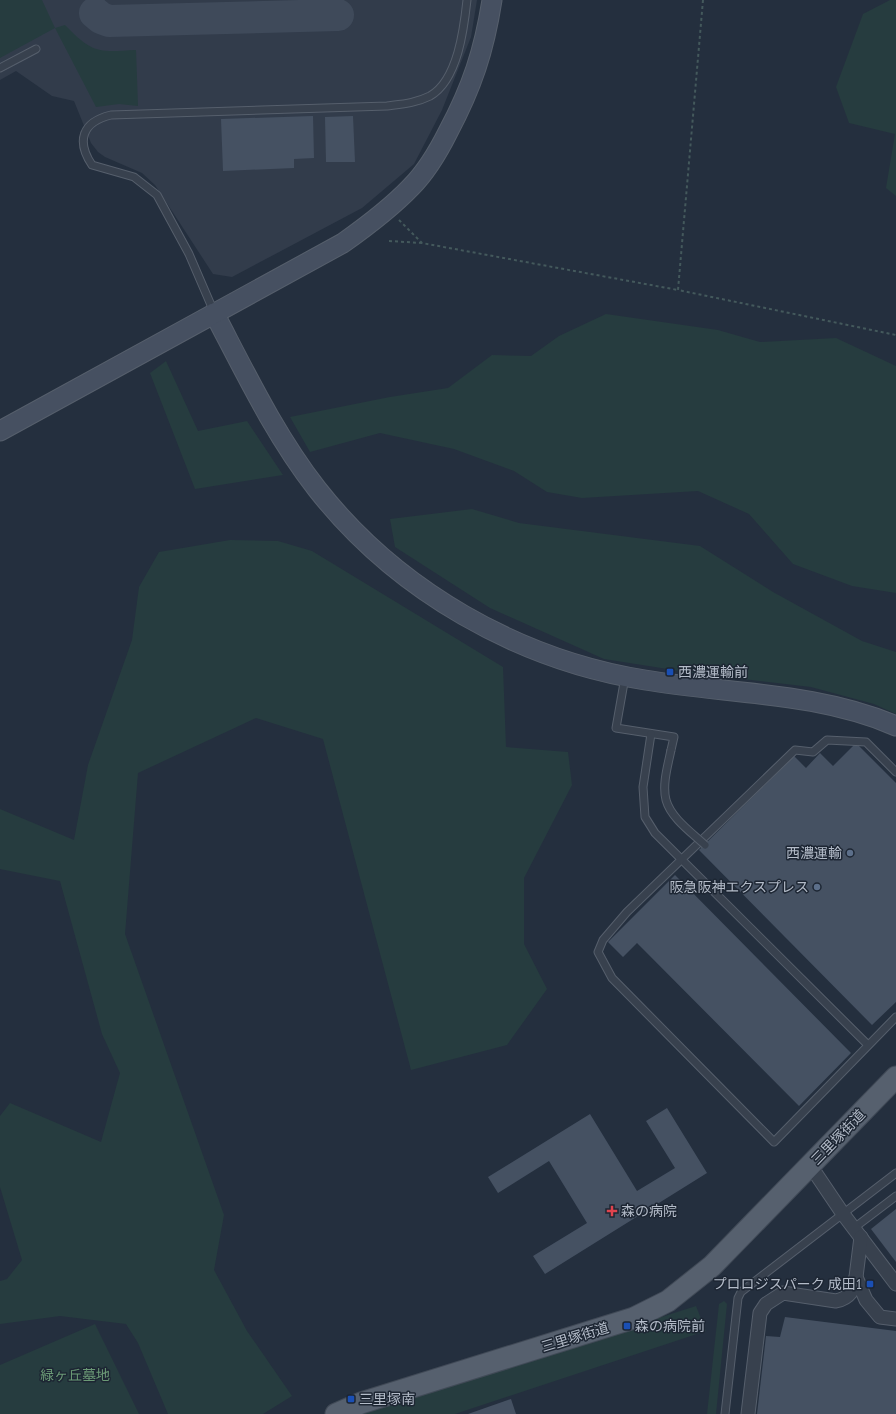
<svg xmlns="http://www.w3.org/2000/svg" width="896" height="1414" viewBox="0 0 896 1414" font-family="'PT Sans Narrow','Noto Sans JP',sans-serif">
<rect width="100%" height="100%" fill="#242f3e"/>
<path fill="#323c4b" d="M0,0H477L471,37L442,110L414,164L362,208L232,277L213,274L155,185L142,173L105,157L98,152L91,143L74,101L52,96L16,71L0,80Z"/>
<g fill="#263c3f">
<path d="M0,0H42L55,28L65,25C93,54 98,52 136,50L138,106L119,104L96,107L55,28L0,58Z"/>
<path d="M890,0H896V196L886,188L895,134L849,123L836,87L863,14Z"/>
<path d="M606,314L718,330L760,342L836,338L896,366V593L852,586L793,564L749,514L698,491L582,498L547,492L514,471L454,449L380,433L310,452L290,417L390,397L448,388L492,355L531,356L559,336Z"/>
<path d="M166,361L198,431L247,421L283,475L195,489L150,373Z"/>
<path d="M472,509L519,523L700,546L773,592L862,641L896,652V714L874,704L811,687L693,673L604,659L490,608L395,547L390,519Z"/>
<path d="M230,540L278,541L312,551L503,667L506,747L568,752L572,785L524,878V944L547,989L507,1045L411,1070L323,739L256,718L138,773L125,934L224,1215L214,1270L247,1331L292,1396L263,1414H168L138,1343L126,1324L60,1316L0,1324V1281L7,1279L22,1260L0,1187V1116L10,1103L101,1142L120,1073L102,1034L60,881L0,869V809L74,840L88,765L132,640L139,587L159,552Z"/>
<path d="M724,1301L727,1304L716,1414H707L719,1304Z"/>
<path d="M696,1306L706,1331L455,1414H358Z"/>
<path d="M95,1324L139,1414H0V1365Z"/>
</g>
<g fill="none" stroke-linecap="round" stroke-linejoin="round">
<path stroke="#3f4a5a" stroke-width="32" d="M95,13L101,18L109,21L338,15"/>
</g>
<g fill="#455162">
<path d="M313,116L314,158L294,159V168L223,171L221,119Z"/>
<path d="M353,116L355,162H326L325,117Z"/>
<path d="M856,743L896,783V1002L872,1025L699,850L794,756L806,768L820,753L833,766Z"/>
<path d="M675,875L851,1053L799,1106L637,943L623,957L608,942Z"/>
<path d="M667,1108L707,1173L545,1274L533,1256L587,1223L549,1161L498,1193L488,1177L590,1114L637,1191L675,1168L646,1121Z"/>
<path d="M896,1209V1262L871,1229Z"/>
<path d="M785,1317L896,1331V1414H757L766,1336L780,1337Z"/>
<path d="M511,1399L516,1414H468Z"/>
</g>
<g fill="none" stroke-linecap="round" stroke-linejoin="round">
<defs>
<g id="lane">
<path d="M0,68L36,49"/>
<path d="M214,312L189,254L157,195L134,177L92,165C76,141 82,122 111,115L387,106C402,104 416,103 430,96C458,80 464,28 467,0"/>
<path d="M625,677L616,728L674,737L671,750"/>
<path d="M651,734L643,787L645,817L655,833L868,1045"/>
<path d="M896,772L866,742L827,740L813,752L795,750L627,912L603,940L598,952L612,978L774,1142L896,1017"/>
<path d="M854,1228L896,1196"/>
<path d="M725,1414L738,1298L741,1292L896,1173"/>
</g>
<g id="street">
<path d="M810,1165L843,1214L896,1284"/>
<path d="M861,1237L856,1277L866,1300L880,1317L896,1319"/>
<path d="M748,1414L760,1313L766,1304L783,1293L836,1301C850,1298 854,1290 856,1277"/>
</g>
<g id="secondary">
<path d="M214,313C246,374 275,435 317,489C397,591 519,660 645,680C728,694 818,692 896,726"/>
<path d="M0,431L343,243C367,226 391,208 411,187C427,171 438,152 448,132C472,87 484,51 492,0"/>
</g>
<path id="primary" d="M336,1414L361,1403L634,1318L668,1301L712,1266L896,1077"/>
</defs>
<use href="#lane" stroke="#565f6c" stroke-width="9"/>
<use href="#street" stroke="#565f6c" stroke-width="15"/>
<use href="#secondary" stroke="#565f6c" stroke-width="21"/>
<use href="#primary" stroke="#414a57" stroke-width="23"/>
<g stroke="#44595c" stroke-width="2" stroke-dasharray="3 3" stroke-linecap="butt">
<path d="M703,0L678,290L896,335"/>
<path d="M399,220L422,243L678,290"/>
<path d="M389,241L422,243"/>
</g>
<use href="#lane" stroke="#38414e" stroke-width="7"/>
<use href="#street" stroke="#38414e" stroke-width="13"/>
<use href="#secondary" stroke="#465061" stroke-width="19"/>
<use href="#primary" stroke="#56606e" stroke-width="21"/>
<defs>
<path id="lane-bridge" d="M671,750C668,765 662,784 666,800C671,818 691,832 705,845"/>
</defs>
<use href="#lane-bridge" stroke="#565f6c" stroke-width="9" stroke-linecap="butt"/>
<use href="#lane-bridge" stroke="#38414e" stroke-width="7"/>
</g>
<g fill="#1a4fb4" stroke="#1d2633" stroke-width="1.5">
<rect x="666" y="668" width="8" height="8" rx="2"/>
<rect x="866" y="1280" width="8" height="8" rx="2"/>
<rect x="623" y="1322" width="8" height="8" rx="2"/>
<rect x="347" y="1395" width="8" height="8" rx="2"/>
</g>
<g fill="#5c6f8a" stroke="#1d2633" stroke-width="1.5">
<circle cx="850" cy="853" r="4"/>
<circle cx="817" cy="887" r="4"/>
</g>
<path fill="#e0444e" stroke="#1d2633" stroke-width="1.5" d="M610 1205h4v4h4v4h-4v4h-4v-4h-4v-4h4z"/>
<g text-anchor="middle" stroke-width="3" stroke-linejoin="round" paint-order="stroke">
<g font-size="14" fill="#b4bcc9" stroke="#1d2633" text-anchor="start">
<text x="678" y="677">西濃運輸前</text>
<text x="842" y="858" text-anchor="end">西濃運輸</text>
<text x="809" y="892" text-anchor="end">阪急阪神エクスプレス</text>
<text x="621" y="1216">森の病院</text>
<text x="862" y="1289" text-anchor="end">プロロジスパーク 成田1</text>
<text x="635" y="1331">森の病院前</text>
<text x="359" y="1404">三里塚南</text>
</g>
<g font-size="14" fill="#b4bcc9" stroke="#1d2633">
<text transform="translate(838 1137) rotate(-46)" y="5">三里塚街道</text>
<text transform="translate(575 1337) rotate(-17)" y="5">三里塚街道</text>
</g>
<g font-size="14" fill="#6b9a76" stroke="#1d2633">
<text x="75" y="1380">緑ヶ丘墓地</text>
</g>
</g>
</svg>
